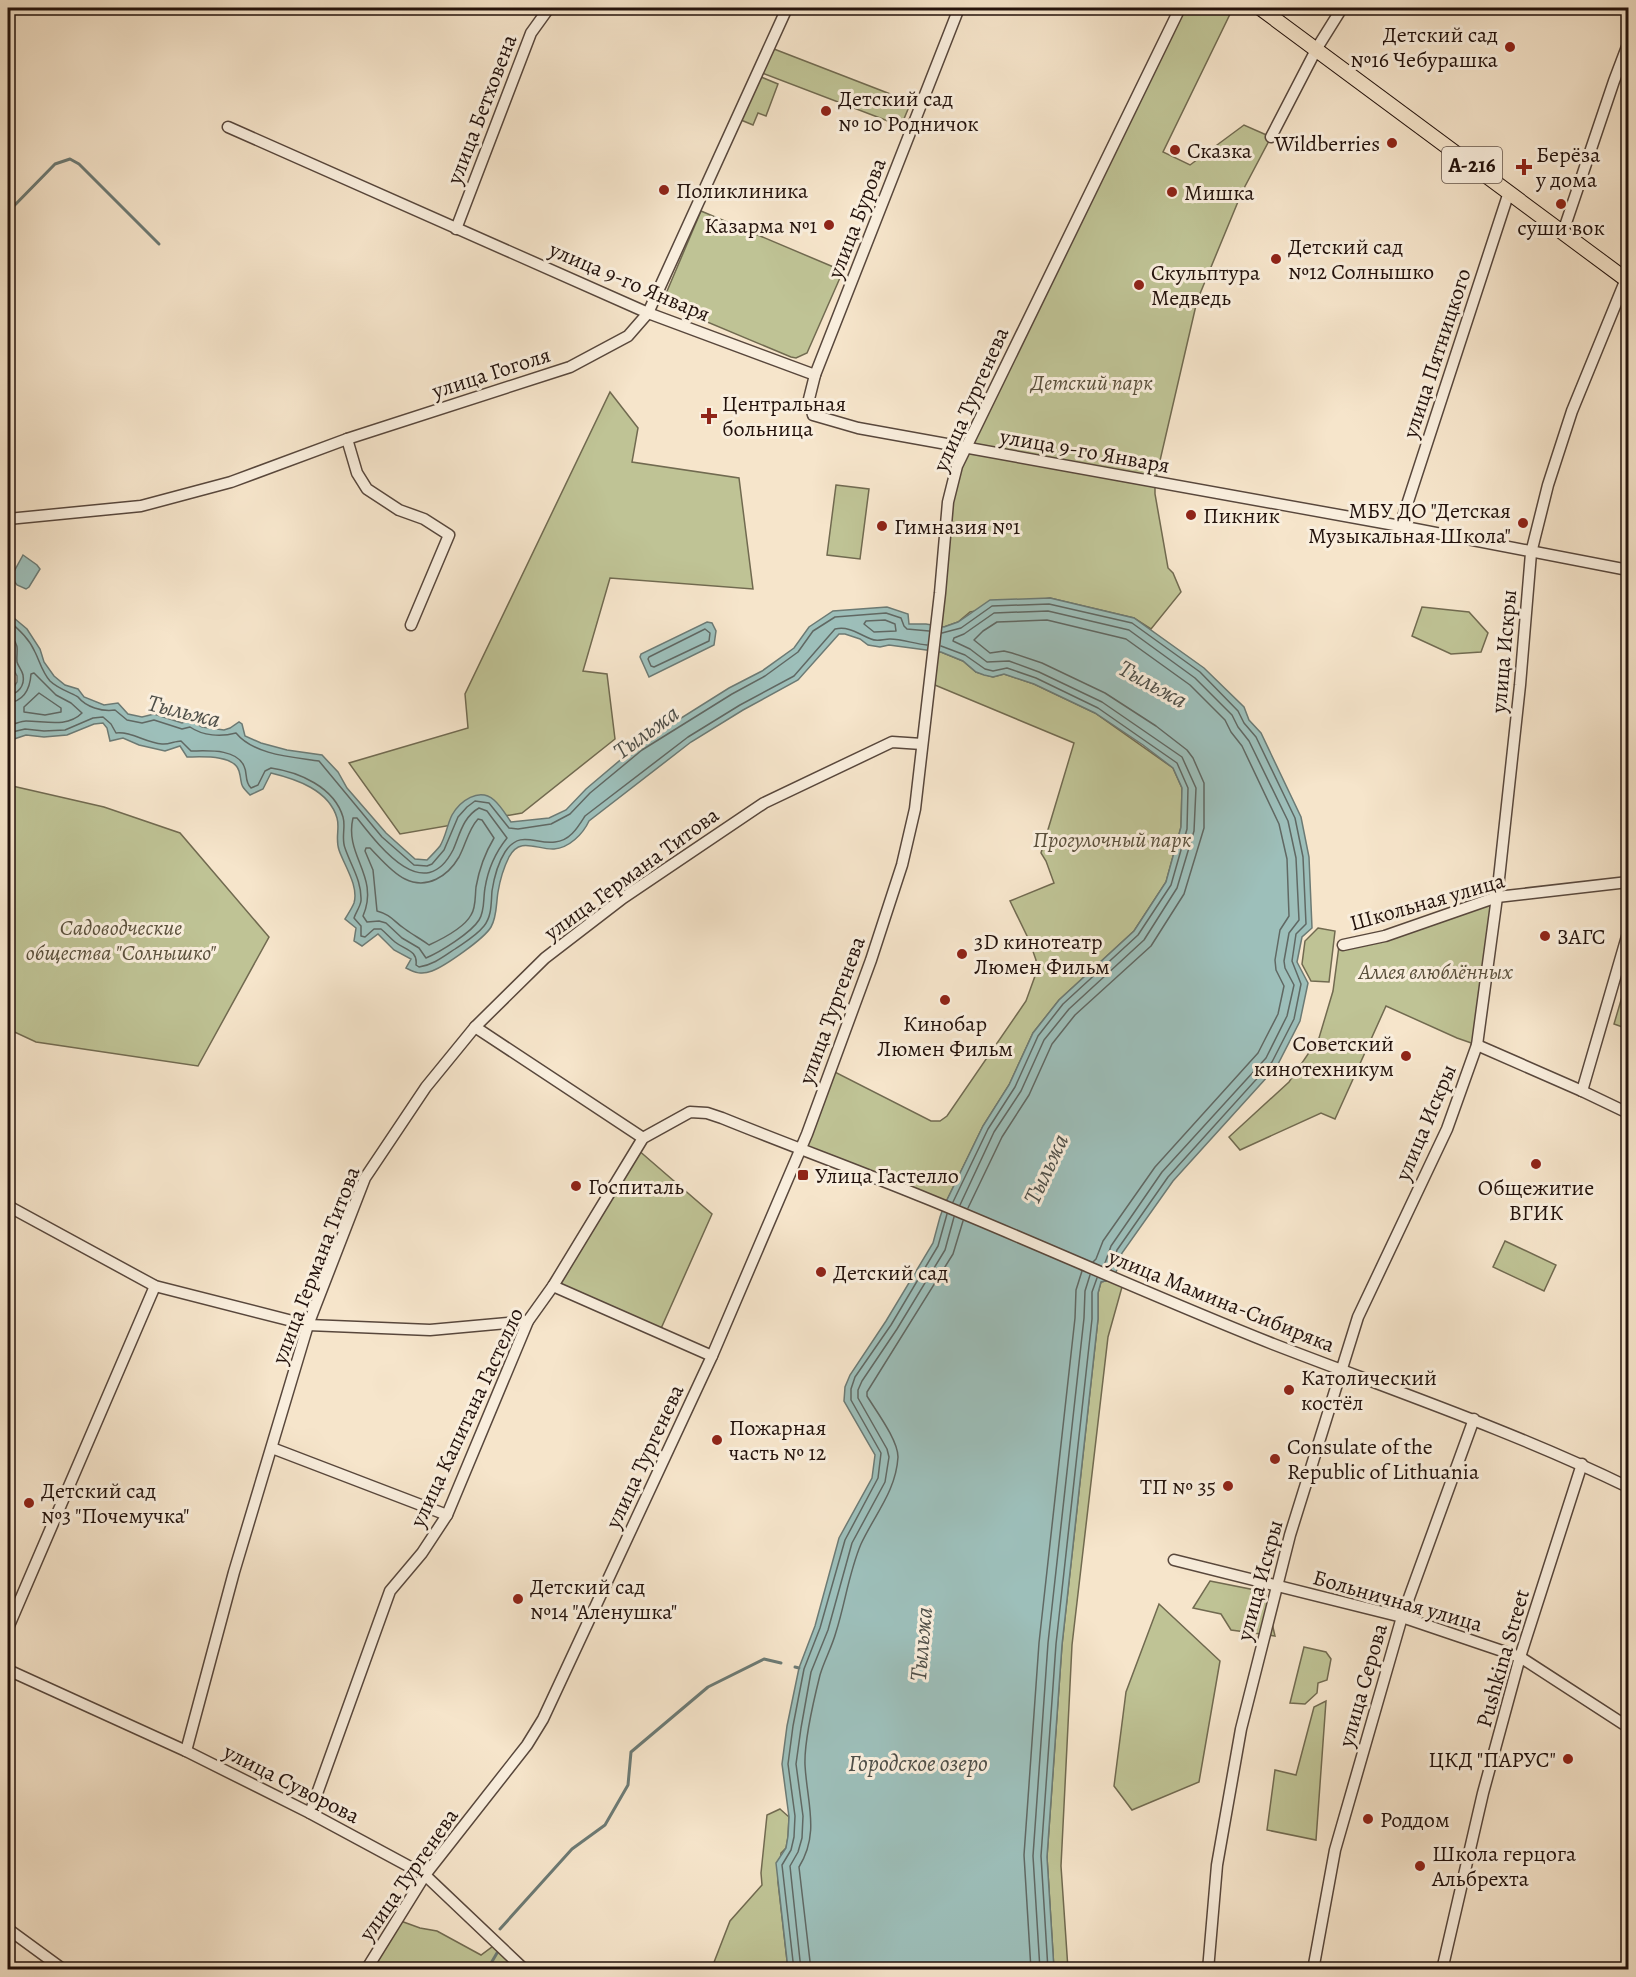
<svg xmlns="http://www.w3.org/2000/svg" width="1636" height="1977" viewBox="0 0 1636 1977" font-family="Alegreya,serif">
<rect width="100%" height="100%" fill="#f6e5cb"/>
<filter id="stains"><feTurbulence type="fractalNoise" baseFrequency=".00333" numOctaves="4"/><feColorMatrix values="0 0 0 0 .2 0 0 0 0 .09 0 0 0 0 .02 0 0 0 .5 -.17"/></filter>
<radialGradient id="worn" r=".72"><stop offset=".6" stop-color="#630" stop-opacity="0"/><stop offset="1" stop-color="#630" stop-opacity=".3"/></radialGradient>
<g fill="#bfc395" stroke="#716a50" stroke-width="1.5">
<path d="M1180,8H1233L1163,152L1190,165L1244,125L1271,137L1242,192L1197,301L1155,482V494L1168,568L1173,573L1181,592L1151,629L1134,618L1050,598L970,612L958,622L944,627L936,626L957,466Z"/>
<path d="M774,49L911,102L901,126L762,73Z"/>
<path d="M761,77L778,84L766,116L758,113L753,125L741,120Z"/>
<path d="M701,211L843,271L807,353L796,358L791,357L662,303Z"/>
<path d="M610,392L638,428L632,462L739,478L753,589L610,578L583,671L607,674L615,739L522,813L400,834L349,763L468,728L465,694Z"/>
<path d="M836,485L869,489L860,559L827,555Z"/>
<path d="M1422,607L1469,612L1488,633L1481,652L1451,654L1412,636Z"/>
<path d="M933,652H941L963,661L976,672L993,677L1004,674L1034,684L1095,713L1173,768L1182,788L1181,827L1166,882L1134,931L1059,1000L1033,1033L1009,1085L983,1126L944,1206L800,1150L831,1070L931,1121H940L947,1116L1026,1001L1035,976L1036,960L1029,940L1010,901L1054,883L1046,861L1041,853L1074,743L930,683Z"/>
<path d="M8,785L104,807L180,833L269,937L198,1066L36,1042L8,1029Z"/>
<path d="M1497,897L1477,1045L1457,1038L1386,1006L1335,1119L1321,1113L1240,1150L1229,1137L1289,1082L1319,1038L1333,991L1339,946Z"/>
<path d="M1318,928L1335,931L1329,982L1311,981L1302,964L1305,941Z"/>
<path d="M1624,990L1628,991V1029L1614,1024Z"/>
<path d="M637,1149L712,1214L659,1333L553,1286Z"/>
<path d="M1505,1241L1556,1265L1544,1291L1493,1267Z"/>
<path d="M1114,1279L1122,1287L1108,1337L1072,1645L1061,1866L1068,1969L1054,1970L1047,1857L1062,1645L1098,1319V1293L1101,1282Z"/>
<path d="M1210,1581L1265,1592L1275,1636L1231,1630L1221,1614L1193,1608Z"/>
<path d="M1159,1604L1220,1661L1199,1782L1132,1810L1114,1786L1126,1692Z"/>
<path d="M1304,1647L1326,1652L1331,1659L1327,1680L1318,1683L1317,1693L1305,1704L1290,1703Z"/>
<path d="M1326,1701L1316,1840L1267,1830L1275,1770L1296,1775L1314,1707Z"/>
<path d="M780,1809L789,1817L788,1837L786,1848L781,1853L778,1882L788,1969L711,1970L730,1921L762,1885L761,1873L767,1815Z"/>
<path d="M398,1920L420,1928L437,1931L481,1955L496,1944L525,1970H366Z"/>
</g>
<g fill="#9dbfba" stroke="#6c7a74" stroke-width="1.5">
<path d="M23,555L37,565L40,569L29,587L26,589L17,585L11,577Z"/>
<path d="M1050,598L1134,618L1204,668L1244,707L1249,720L1261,733L1301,817L1309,857L1312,928L1302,937L1297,962L1308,983L1300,1021L1277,1066L1173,1181L1122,1253L1114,1279L1101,1282L1098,1293V1319L1062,1645L1047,1857L1054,1969H788L776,1863L786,1848L788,1836L789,1817L782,1764L787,1726L799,1668L815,1626L839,1538L872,1478L875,1455L844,1401L845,1387L850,1375L886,1321L933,1243L940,1217L944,1206L983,1126L1009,1085L1033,1033L1059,1000L1134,931L1166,882L1181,827L1182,788L1173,768L1143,745L1095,713L1034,684L1004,674L993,677L984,675L976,672L963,661L941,652L889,645L880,647L868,645L860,639L845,634H839L798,680L743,710L691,742L589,821C583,834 569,848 554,849C537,850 520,836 509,857C504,867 500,880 498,892C496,904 497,917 491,927C484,939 445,966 432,971C422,975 415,973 406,968L411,959L394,950L378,934L362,946L354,941L356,928L345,919C348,914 352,908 354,903C359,886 344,865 339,850C335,839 340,828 337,818C329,790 296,779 271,773L263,789L250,795C238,783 243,785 239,771C234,754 200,757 187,757L180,746L165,751L139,745L123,738L110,741L107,728L103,723L94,724L67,735L44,737L26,735L11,740L8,736V689L14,687L17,682V676L11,665L12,647L8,640V613L27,629L40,649L44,662L54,676L65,685L78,689L84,697L104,705L118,703L128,714L142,717L154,714L182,723L190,720L202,727L224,730L230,728L239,722L242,724L245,736L261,743L287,750L322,755L338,772L347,788L386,833L415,859L427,860C431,856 436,851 440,846C446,836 447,825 452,815C460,801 479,787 494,800C501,806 506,815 511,822L549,818L566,810L586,789L638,745L729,688L762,671L794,648L809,627L833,611L887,607L908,614L909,624H926L944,627L958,622L990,600Z"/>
<path d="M707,622L712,623L716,631L714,645L649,677L640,657L641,654Z"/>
</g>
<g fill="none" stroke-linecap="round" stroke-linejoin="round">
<g stroke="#606863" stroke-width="1.5">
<path d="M8,620C18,629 29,638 35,652C40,662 42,672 50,681C58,689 74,694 78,697C86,707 102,712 115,710L127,720L142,723L154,720L182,729L190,727C203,736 221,737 236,733C254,755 292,757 319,761L382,837L414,865L427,866L432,864L444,850L458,817L467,807L475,801L489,803L509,828L518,829L551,824L570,814L590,793L642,750L732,694L765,676L798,652L813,631L835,617L886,613L901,618L904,626L907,629L929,631"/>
<path d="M885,620L895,624L896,631L874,632L864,624L866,621Z"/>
<path d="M705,629L710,633L709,641L654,667L651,666L648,659L649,657Z"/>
<path d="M942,633L961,628L992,606L1049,604L1132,623L1200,672L1238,711L1244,723L1256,737L1295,818L1303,857L1306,924L1296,934L1292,961L1301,984L1294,1019L1272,1062L1168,1177L1117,1250L1111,1269"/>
<path d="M8,638L13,639C20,647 16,652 17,662C18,666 22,670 23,675C25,686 18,694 8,695"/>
<path d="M941,646L965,655L985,669L993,671L1007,668L1036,678L1098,708L1177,763L1188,788L1187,829L1171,885L1138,935L1063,1004L1038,1036L1015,1087L988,1129L953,1202"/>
<path d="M39,693L61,708V712L45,715L24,712V707Z"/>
<path d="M8,703C24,701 30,689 31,674L34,673L56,695L71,703L82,713C67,728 45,721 26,721C20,721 14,725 8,725"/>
<path d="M8,733L25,729L44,731L65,730L93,718L103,717L111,724L116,733C131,731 146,743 162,744C168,745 175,741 181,741L191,751C206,751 236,748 244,766C248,774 244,781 251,788L258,785L265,771L271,768C299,772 334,787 343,817C346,827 341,838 345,848C351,866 362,881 361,901C360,907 356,912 354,918L361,926V936L365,937L374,929H381C386,933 390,938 395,942C405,950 418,950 416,965L419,967C433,965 443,957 455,949C465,942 476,936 484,926C492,916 491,903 492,891C494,878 498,863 505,852C520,829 536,845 555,842C570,841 578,827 585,816L688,737L740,705L794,676L835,629C850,626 858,634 871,639C877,642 883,639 890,639C902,639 915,644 927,645"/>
<path d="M479,808L487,811L507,838C495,853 488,869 485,888C483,899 485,911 479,920C471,933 440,952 426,958L419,948L402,938L386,923L379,921L367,922L363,916C380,876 344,856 353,818H357C379,846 424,906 453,850C460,834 463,817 479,808Z"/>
<path d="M478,819L482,820L494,838C485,853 479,870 476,887C475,896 476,908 471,915C464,928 442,939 429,945C421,939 413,935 405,929C393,921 392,915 377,911L373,870L365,851L366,848H370C380,858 392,873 405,879C427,890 448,876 459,857C466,844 468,830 478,819Z"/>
<path d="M960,1205L994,1132L1021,1091L1044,1040L1069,1009L1144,940L1177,888L1194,831L1196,788L1182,757L1102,702L1039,672L1009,661L987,662L970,649L953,641L954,638L964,634L994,613L1048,611L1129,630L1195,678L1232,715L1238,727L1249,741L1288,821L1296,858L1299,920L1289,933L1284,961L1285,968L1294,985L1287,1016L1266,1058L1162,1172L1111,1246L1104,1266"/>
<path d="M968,1208L1002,1137L1029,1095L1052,1044L1075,1015L1151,946L1184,894L1204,828V783L1193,758L1187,750L1156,726L1105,693L1042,663L1012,653L1004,651L990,653L974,640L983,631L997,622L1047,620L1126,639L1190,685L1225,720L1231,732L1242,746L1279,824L1287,859L1289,916L1280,930L1275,960L1276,970L1284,986L1278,1014L1258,1053L1155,1167L1103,1241L1096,1259L1093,1262"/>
<path d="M794,1970L782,1865L791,1850L794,1837L795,1816L788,1764L793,1726L804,1669L820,1628L845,1540L878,1478L881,1453L851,1400V1389L855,1377L891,1325L938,1246L947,1214"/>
<path d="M801,1970L790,1866L798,1852L802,1838L803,1816L796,1764L801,1728L811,1672L828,1630L852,1543L885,1482L889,1457L887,1449L858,1398V1390L862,1381L897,1329L945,1250L954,1217"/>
<path d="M811,1970L799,1867C820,1833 807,1803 805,1765C804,1741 814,1699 820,1675C824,1661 832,1647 836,1632C845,1604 849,1572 861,1544C875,1514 896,1491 898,1457C898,1440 876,1411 867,1396V1392L953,1254L963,1221"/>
<path d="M1031,1970L1024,1855L1039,1643L1075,1318L1076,1290L1082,1271"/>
<path d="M1040,1970L1033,1856L1048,1643L1084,1318L1085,1291L1090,1275"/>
<path d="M1048,1970L1041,1856L1056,1644L1092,1319V1292L1097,1278"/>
</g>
<g stroke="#6c7a74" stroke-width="3">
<path d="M8,212L55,164L70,159L79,164L159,244"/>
<path d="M795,1667L799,1668"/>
<path d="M500,1929L572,1849L605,1825L628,1785L631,1752L708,1687L764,1659L781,1663"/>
<path d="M487,1970L497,1953"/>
</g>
<defs>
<g id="minor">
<path d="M959,8L815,375L809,399L813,415L858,428L1400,526L1628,570"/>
<path d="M228,127L648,313L815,375"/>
<path d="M1271,137L1317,48L1342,8"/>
<path d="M456,229L531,33L549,8"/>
<path d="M1563,232L1614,81L1628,44"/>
<path d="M347,439L357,473L367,489L399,510L424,519L449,535L411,625"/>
<path d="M8,519L141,506L231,482L347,439L570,367L628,336L648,313L787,8"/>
<path d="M1400,526L1509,192"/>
<path d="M1343,945L1385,936L1497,897L1628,882"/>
<path d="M475,1027L643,1138"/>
<path d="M1477,1045L1582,1091L1628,1113"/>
<path d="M1582,1091L1628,933"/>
<path d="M8,1206L155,1286L308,1325L430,1330L528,1321"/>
<path d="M553,1286L712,1356"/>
<path d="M272,1448L447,1515"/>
<path d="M1174,1560L1402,1617L1520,1657L1628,1727"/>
<path d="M8,1628L155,1286"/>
<path d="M8,1670L186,1751L310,1813L425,1875L525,1970"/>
<path d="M186,1751L234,1572L308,1325L365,1178L426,1087L475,1027L545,958L623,898L764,803L892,742L922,744"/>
<path d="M310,1813L390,1591L422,1553L447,1515L528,1321L553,1286L643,1138L690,1112L707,1113L722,1118C791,1146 860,1171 928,1199C1043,1246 1157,1298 1273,1344C1392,1390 1513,1431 1628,1487"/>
<path d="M8,1929L64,1970"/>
<path d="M366,1970L425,1875L527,1745L543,1719L712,1356L807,1134L871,960L902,865L915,809L940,593L948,502L957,466L1180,8"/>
<path d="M1208,1970L1217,1865L1241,1729L1290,1535L1358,1317L1447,1129L1477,1045L1497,897L1520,685L1531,553L1548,485L1572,411L1626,279"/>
<path d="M1313,1970L1335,1850L1402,1617L1474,1419"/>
<path d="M1442,1970L1483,1793L1520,1657L1582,1464"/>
</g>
<path id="major" d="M1260,8L1628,281"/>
</defs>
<use href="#minor" stroke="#58473c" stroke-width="13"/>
<use href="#major" stroke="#23120c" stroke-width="16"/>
<use href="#minor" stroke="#f9eedd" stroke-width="10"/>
<use href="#major" stroke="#f6e5cb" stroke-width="14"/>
</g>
<g fill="#8f2418" stroke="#f9eedd" stroke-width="2">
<circle cx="1510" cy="47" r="6"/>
<circle cx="826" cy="111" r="6"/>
<circle cx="1392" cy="143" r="6"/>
<circle cx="1175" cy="150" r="6"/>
<path d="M1521 158h6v6h6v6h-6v6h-6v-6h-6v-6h6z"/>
<circle cx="664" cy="190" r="6"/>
<circle cx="1172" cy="192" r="6"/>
<circle cx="1561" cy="204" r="6"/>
<circle cx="829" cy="225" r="6"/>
<circle cx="1276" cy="259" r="6"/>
<circle cx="1139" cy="285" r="6"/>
<path d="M706 407h6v6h6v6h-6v6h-6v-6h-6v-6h6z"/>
<circle cx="1191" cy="515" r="6"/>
<circle cx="1523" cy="523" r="6"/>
<circle cx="882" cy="526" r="6"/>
<circle cx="1545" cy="936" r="6"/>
<circle cx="962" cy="954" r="6"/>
<circle cx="945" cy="1000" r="6"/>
<circle cx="1406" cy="1056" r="6"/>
<circle cx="1536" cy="1164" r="6"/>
<rect x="797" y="1169" width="12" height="12" rx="3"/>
<circle cx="576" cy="1186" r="6"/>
<circle cx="821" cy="1272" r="6"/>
<circle cx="1289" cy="1390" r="6"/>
<circle cx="717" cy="1440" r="6"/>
<circle cx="1275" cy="1459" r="6"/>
<circle cx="1228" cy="1486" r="6"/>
<circle cx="29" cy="1503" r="6"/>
<circle cx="518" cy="1599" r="6"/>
<circle cx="1568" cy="1759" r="6"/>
<circle cx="1368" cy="1819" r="6"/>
<circle cx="1420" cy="1866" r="6"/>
</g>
<g text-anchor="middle" stroke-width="6" stroke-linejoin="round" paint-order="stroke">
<rect fill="#f9eedd" stroke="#63544b" stroke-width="1.5" x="1442" y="147" width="60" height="36" rx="4.5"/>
<g font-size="21" font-weight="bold" fill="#23120c">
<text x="1472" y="172">А-216</text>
</g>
<g font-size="22" fill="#23120c" stroke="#f9eedd" text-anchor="start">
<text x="1498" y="42" text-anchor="end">Детский сад<tspan x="1498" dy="25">№16 Чебурашка</tspan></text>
<text x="838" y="106">Детский сад<tspan x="838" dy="25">№ 10 Родничок</tspan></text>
<text x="1380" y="151" text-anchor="end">Wildberries</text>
<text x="1187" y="158">Сказка</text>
<text x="1536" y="162">Берёза<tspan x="1536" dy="25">у дома</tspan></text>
<text x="676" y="198">Поликлиника</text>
<text x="1184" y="200">Мишка</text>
<text x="817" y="233" text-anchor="end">Казарма №1</text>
<text x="1561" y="235" text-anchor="middle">суши вок</text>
<text x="1288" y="254">Детский сад<tspan x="1288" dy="25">№12 Солнышко</tspan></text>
<text x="1151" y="280">Скульптура<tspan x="1151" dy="25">Медведь</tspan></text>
<text x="722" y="411">Центральная<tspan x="722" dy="25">больница</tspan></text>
<text x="1511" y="518" text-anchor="end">МБУ ДО "Детская<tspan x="1511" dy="25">Музыкальная Школа"</tspan></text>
<text x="1203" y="523">Пикник</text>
<text x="894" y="534">Гимназия №1</text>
<text x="1557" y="944">ЗАГС</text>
<text x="974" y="949">3D кинотеатр<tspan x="974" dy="25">Люмен Фильм</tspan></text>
<text x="945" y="1031" text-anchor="middle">Кинобар<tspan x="945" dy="25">Люмен Фильм</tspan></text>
<text x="1394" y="1051" text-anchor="end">Советский<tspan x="1394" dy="25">кинотехникум</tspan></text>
<text x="815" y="1183">Улица Гастелло</text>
<text x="588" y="1194">Госпиталь</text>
<text x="1536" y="1195" text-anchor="middle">Общежитие<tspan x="1536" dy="25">ВГИК</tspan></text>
<text x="833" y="1280">Детский сад</text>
<text x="1301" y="1385">Католический<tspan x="1301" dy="25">костёл</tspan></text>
<text x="729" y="1435">Пожарная<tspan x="729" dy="25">часть № 12</tspan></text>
<text x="1287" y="1454">Consulate of the<tspan x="1287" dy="25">Republic of Lithuania</tspan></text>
<text x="1216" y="1494" text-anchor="end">ТП № 35</text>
<text x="41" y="1498">Детский сад<tspan x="41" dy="25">№3 "Почемучка"</tspan></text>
<text x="530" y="1594">Детский сад<tspan x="530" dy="25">№14 "Аленушка"</tspan></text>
<text x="1556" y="1767" text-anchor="end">ЦКД "ПАРУС"</text>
<text x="1380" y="1827">Роддом</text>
<text x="1432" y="1861">Школа герцога<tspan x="1432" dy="25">Альбрехта</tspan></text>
</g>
<g font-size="22" fill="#23120c" stroke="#f9eedd">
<text transform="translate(481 109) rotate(-69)" y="8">улица Бетховена</text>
<text transform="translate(856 218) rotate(-69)" y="8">улица Бурова</text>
<text transform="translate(630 281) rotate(23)" y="8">улица 9-го Января</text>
<text transform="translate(1436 353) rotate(-72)" y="8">улица Пятницкого</text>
<text transform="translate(491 372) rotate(-18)" y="8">улица Гоголя</text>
<text transform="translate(970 399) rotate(-66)" y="8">улица Тургенева</text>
<text transform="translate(1085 450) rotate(10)" y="8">улица 9-го Января</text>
<text transform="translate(1503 651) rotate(-85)" y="8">улица Искры</text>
<text transform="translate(631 873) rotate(-36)" y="8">улица Германа Титова</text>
<text transform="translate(1427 901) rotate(-16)" y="8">Школьная улица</text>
<text transform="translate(831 1010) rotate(-70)" y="8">улица Тургенева</text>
<text transform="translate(1425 1122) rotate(-67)" y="8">улица Искры</text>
<text transform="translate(315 1265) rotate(-69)" y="8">улица Германа Титова</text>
<text transform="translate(1222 1300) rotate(22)" y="8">улица Мамина-Сибиряка</text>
<text transform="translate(466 1417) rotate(-65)" y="8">улица Капитана Гастелло</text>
<text transform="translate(644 1456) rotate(-65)" y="8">улица Тургенева</text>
<text transform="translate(1259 1580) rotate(-75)" y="8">улица Искры</text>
<text transform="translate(1398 1600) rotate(16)" y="8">Больничная улица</text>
<text transform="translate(1502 1658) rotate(-74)" y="8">Pushkina Street</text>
<text transform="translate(1362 1685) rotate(-74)" y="8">улица Серова</text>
<text transform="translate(292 1783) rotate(27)" y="8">улица Суворова</text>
<text transform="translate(408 1874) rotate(-55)" y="8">улица Тургенева</text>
</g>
<g font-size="22" font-style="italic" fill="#5a503c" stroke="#f9eedd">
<text x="1092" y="390">Детский парк</text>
<text x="1112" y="847">Прогулочный парк</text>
<text x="121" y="935">Садоводческие<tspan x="121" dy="25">общества "Солнышко"</tspan></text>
<text x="1436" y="979">Аллея влюблённых</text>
</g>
<g font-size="24" font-style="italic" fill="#4e4f49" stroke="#f9eedd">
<text transform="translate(1153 684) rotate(29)" y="8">Тыльжа</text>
<text transform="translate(184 711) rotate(14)" y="8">Тыльжа</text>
<text transform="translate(646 732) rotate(-36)" y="8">Тыльжа</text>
<text transform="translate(1046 1169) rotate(-65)" y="8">Тыльжа</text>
<text transform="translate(921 1644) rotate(-85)" y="8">Тыльжа</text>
<text x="918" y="1771">Городское озеро</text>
</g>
</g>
<rect width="1636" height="1977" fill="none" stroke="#f6e5cb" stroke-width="30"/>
<rect x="9" y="9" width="1618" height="1959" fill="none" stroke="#23120c" stroke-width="3"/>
<rect x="15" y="15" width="1606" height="1947" fill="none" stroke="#23120c" stroke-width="1.5"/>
<rect width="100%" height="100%" filter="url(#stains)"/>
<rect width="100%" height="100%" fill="url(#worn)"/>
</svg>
